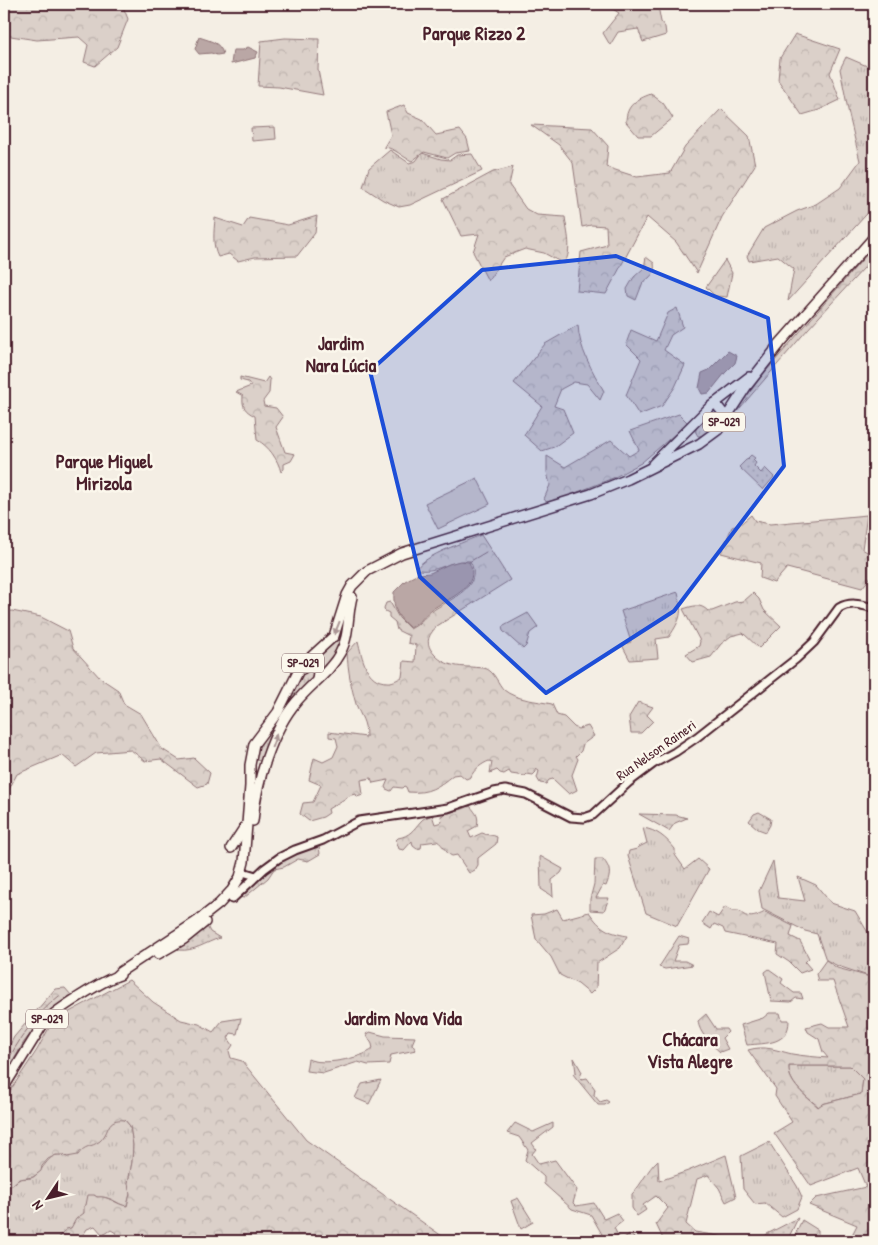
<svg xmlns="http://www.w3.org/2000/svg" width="878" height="1245" viewBox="0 0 878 1245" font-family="'Patrick Hand',sans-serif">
<defs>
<pattern id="grass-tufts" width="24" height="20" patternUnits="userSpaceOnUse" patternTransform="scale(1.25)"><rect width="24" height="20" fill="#dbd0c9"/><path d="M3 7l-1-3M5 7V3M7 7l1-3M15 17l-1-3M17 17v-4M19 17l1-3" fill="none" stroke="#bdb2ad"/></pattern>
<pattern id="forest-crowns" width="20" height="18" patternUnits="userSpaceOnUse" patternTransform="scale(1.25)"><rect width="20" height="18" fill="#dbd0c9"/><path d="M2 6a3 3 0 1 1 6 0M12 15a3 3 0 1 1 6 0" fill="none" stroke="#bdb2ad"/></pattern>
<pattern id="park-dots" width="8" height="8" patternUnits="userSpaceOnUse" patternTransform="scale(1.25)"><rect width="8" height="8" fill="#dbd0c9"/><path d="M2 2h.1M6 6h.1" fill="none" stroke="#bdb2ad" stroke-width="1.8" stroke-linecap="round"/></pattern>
</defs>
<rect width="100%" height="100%" fill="#f4eee4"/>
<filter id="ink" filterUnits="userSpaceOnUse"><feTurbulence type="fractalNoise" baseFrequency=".02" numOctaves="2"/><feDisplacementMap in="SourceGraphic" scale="10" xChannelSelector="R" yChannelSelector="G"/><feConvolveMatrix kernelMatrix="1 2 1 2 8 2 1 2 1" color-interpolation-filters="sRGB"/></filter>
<g filter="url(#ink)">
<g fill="url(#grass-tufts)" stroke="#92787a">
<path d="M846,57L874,69V206L788,301L794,269L778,256L749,261L747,256L764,228L797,211L816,204L840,188L860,161L849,115L840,69Z"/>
<path d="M390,150L409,163L416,161L422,153L441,159L450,160L457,155L472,154L482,171L410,205L399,207L383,200L363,187L369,168Z"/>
<path d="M714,410H716L722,416C717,426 709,437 698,436L695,431L697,427Z"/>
<path d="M678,592C683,613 681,619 669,637L656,639L658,658L630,660L622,645L631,642L621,611Z"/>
<path d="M344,617L341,648L323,670L319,663L311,660Z"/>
<path d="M313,668L315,676L293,700L263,759L261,761L255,760L256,746L302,671Z"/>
<path d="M643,828C657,830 666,838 675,849V855L685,869L698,859L709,869L677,926L646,913L628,856L629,851L637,849L639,847L647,843Z"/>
<path d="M773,861L778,898L805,901L798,877L816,885L831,903L855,911L870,936L874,938V978L838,966L826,960L817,934L805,931L762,909L759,891Z"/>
<path d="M370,1032L385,1036L415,1037L412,1044L416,1050L391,1055L389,1064L368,1065L358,1062L324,1073L306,1071L308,1059C322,1066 360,1059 373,1049L372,1044L366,1034Z"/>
<path d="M789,1066H850L863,1079L861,1094L822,1104L819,1107C807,1097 787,1083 789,1066Z"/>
<path d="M119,1118L125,1120L130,1126L133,1145L132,1162L128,1183L130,1194L127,1206C120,1206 114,1199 107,1198C101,1196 99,1199 94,1195L86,1205L84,1213L71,1228L63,1232L57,1241H4V1186C6,1185 8,1186 10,1186C14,1185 16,1181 20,1179C23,1178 28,1179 31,1178C45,1173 47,1147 68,1157L88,1145L90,1146L104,1136L110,1123Z"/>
<path d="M769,1142L797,1186L802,1197L797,1209L782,1217L765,1203L755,1204L743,1189L741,1156Z"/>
<path d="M518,1198L533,1222L521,1229L511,1201Z"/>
</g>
<g fill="url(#forest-crowns)" stroke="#92787a" fill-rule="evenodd">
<path d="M4,4H122L128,19L117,47L95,66L84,62L88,45L79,37L37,40L4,35Z"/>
<path d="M605,4H659L658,6L661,22L665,27L666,35L643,42L638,29L618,32L610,45L603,33L619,13Z"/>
<path d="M795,34L840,49L830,73L840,100L819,110L802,115L778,80L780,58Z"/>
<path d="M285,38L319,39L318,70L323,95L279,87L258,86L261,41Z"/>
<path d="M651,94L663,103L673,118L651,136H638L626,122C626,105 637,99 651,94Z"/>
<path d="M404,105L408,113L422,119L436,135L460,130L467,139L470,151L455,153L447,158L424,152L412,161C402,157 395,148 384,147L391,135L386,112Z"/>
<path d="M721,109L749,136L755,165L722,217L697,273L676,242L647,217L606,294L577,291L581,252L607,245L606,226L591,225L582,227L573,163L559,145L531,125L592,128L608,146L606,167L637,177L670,173L685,147Z"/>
<path d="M513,167L509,185L526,209L537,215L565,217C567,233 573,250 564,264L544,253L525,249L504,257L488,281L473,252L479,234L461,236L443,199L493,172Z"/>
<path d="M317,216L315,233L297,256L255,257L238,261L229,254L218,257C212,245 214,232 215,218L243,227L249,218L288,225Z"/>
<path d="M874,246V257L808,329L728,422L760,378Z"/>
<path d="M646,257L654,263C656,273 650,278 643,282L636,300L628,296L627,289L634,277L644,268Z"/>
<path d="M725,260L732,273L727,297L715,296L706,287Z"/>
<path d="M677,308L683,327L671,335L664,350L685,365L675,387L662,406L639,415L626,395L641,359L626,344L631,330L656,341L668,313Z"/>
<path d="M578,325C579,348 592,371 604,391L600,400L587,384L574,382L561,389L554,406L563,409L573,433L554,447L542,451L524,435L542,406L514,383L545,344Z"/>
<path d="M240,377L264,383L268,377L270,380L269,393L263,401L264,406L276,408L283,417L276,427L285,452L295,454L291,461L284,464V469L281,472C278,460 269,446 257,440L255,416C245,411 242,407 243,396L236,392L251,386L248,382L240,380Z"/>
<path d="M679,414L688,423L641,463L613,478L548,504L544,499L550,485L547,472V456L565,467L611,440L629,456L639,450L630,431Z"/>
<path d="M751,515L755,521L770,524L867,515L862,549L874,556V579L870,578L862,588L787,568L774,583L760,578L761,563L721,553L732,527L739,525Z"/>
<path d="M481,535L510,580L437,626C430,634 425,640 431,650C441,665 456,667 472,667C477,668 482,667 487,669C495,673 498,684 504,690C516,700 538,701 552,704L557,715L564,717L574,727L578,729L588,726L594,736L583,744L581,751L576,756L578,759L572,775L577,790L569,794L553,779L549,780L546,784L540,783L537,778L539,771L536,769V772L533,775L527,774L525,776L511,774L509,771L504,774L500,773L497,770L490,773L492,762L489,761C483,763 473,770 471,777L466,779L460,774L453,775C438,787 429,794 408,792L406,787L404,786L402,788L394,787L391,791L386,789L385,787L388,780L373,783L371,778L361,780L363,795L357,797L356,794L351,795L328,809L329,813L323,817L309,821L300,814L303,803L313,802L321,785L309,780L314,758L323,762L333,757L338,746L336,738L329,737V732L366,737C366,720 361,718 356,704C351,687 348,670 347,653L358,641C362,657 366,682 387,682C392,683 398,679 402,677L404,661L415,662L416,645L408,643L409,636L397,630L395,622L389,617V613L385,611L384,608L386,603L390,602L399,618L410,629C421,624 425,615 435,609C451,599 484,586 470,561C451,559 435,575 416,569C425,555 465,542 481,535Z"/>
<path d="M753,593L759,599L764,610L781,626L759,648L743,633L731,636L721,644L711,657L693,662L686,654L699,646L700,641L683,609C693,606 700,603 708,611H712L735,602L744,601Z"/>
<path d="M12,611L41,617L68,631L73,648L100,678L118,690L124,704L141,714L162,749L179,760L194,758L210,773L207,784L198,787L161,759L145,761L131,750L96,753L76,767L62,755L17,774L4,799V612Z"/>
<path d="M528,613L538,627L530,633L526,646L523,649L503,631L502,627Z"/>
<path d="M638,702L653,707L647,715L653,721L641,733H631L629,717Z"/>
<path d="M470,806C477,814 479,817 477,826L468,831L471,838L482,833C488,836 492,834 497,837L496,844L478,858V865L475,870L469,873L457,855L452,856C445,853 444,845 437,841L422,843L421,848L417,849L413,846L412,841L404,850L399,849L396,840L398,838C410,836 413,830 421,821C423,818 428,817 432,815L435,824L442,822L441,816C449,811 461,811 470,806Z"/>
<path d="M639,814L676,815L687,818L675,823L669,831Z"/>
<path d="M314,845L319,846L320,854L308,861L298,859L284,867L274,869L268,878L244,898L238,897L256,878L282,858Z"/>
<path d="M540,856L563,869L561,873L552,880L553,897L541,889Z"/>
<path d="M595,859H603C611,869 611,874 606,886L603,885L596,898H609L604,911L590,910V899L594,884Z"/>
<path d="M725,907L732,911H739C748,920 755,917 765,912L793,926L790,936L800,941L809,958L805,962L811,969L800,973L789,962L777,954L778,944L725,933L723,928L714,924L711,929L702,923L709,912L718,917Z"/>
<path d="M557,909L563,919L589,912C601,929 607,932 627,936L620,948L597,963L596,988L590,994L578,984L560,975L551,957L536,939L531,915L544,914Z"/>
<path d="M679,936L689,939L688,944L679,945L673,961H685L693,965L665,969L659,967Z"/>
<path d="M826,960L837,968L874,978V1241H849L857,1225L809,1205L816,1198L866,1187L858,1168L811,1186L774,1133L792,1122L775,1096L776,1089L748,1050C765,1045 775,1050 792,1054C803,1056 816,1057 828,1058L823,1052L819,1039L808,1032L806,1027L822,1023L829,1027H849L833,981H818L816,974ZM789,1066H850L863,1079L861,1094L822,1104L818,1107C807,1097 787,1083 789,1066Z"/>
<path d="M769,969L783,979L781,983L794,993H801L803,999L796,998L791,1002L771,1001L765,972Z"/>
<path d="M129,980L153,1002L181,1020L199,1024L213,1032L222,1021L241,1018L237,1034L231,1033L228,1038L233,1045L229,1051L231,1058L242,1061L306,1140L449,1241H119L116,1239V1233L111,1230L105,1234H102L95,1226L87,1229L79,1241H57L66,1229L71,1228L76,1219L84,1213V1206L86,1205L88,1195H94L97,1197C108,1195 117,1205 127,1206L130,1194L128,1183L132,1162L133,1145L130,1126L125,1120C105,1118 111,1131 100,1141C91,1148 85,1144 78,1155L67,1157L65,1155H56L48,1159L42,1166L41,1171L33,1177L19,1179L12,1185L4,1186V1100L37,1050L49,1028L60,1017Z"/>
<path d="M65,988L71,995L49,1011L24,1042L4,1077V1056L14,1037L55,989Z"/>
<path d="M769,1013H780L782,1020H789C789,1045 766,1043 747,1045L741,1025L763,1018Z"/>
<path d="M706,1014L716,1029H726L728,1032L722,1038L728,1049L720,1052C711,1044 699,1033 698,1021Z"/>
<path d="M574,1058L582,1072L580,1077L582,1079L587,1078L595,1089L594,1095L600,1102L606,1100L609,1102L605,1105H598L576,1078L573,1074L576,1072Z"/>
<path d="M381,1080L369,1104L355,1098L362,1084Z"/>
<path d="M515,1123L533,1132L553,1123V1127L532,1143L536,1149L532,1154L539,1164L555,1160L577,1190L573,1203L576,1206L594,1203L604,1219L617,1213L623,1221L614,1228L621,1241L629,1234L638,1241H608L603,1236L591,1215L572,1209L544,1184V1177L525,1160L528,1150L519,1137L507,1133Z"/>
<path d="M726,1155L736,1197L726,1202L719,1188L708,1175L697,1179L686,1224L695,1232L736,1239V1241H664L656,1224L668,1208L656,1196L643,1205L646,1210L637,1216L632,1208V1194C643,1183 646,1171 658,1160L659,1181L688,1171Z"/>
<path d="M802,1220L818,1230V1241H792Z"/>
</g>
<g fill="url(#park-dots)" stroke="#92787a">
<path d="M751,455L755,458L753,460L756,463L754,466L761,473L765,468L774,477L763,490L739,467L746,460L749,459L748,458Z"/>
<path d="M759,812L771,819L770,825L766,832L758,829L749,821L754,814Z"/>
<path d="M207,926L210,932L220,938C206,942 194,952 179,950L174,945Z"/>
<path d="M798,1218L787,1241H764V1237L767,1234Z"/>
</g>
<g fill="#dbd0c9" stroke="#92787a">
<path d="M275,127L276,139L252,141L251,128Z"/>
<path d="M477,478L490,504L438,529L425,503Z"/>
</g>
<g fill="#baa7a5" stroke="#8d7174">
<path d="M199,37C210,41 220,42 223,54L217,55L211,53L199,54L195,49Z"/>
<path d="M248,47L258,52L255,58L231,64L233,50H243Z"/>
<path d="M728,351L737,356L735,363L725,373L709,393L702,394L699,388L702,373L709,370Z"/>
<path d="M460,561L469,562C482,587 449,598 434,608C424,614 420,624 410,628C397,616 393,610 394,592L405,581L418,574L430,573L449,564Z"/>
</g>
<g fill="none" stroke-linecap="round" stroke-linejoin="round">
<g stroke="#8d7174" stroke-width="1">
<path d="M469,562L486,552"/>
<path d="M4,1068C18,1040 35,1015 59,996"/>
</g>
<defs>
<g id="secondary">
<path d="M246,873L256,876"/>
<path d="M232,899L264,869L279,858L295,850L323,840L359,821L448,808L494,792L505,790L526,794L571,817L584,818L593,815L629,782L653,764L675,752L697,737L796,659L814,642L839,608C851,601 862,605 874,608"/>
</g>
<g id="trunk">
<path d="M775,349L874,237"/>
<path d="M715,403L723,413L724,422"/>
<path d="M653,464L710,407L749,377"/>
<path d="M302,669L309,664L315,666L318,672L317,680"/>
<path d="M253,821C256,783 272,730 297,701C311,684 330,672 340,653C350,636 347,615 352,597"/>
<path d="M231,848L246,825"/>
<path d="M158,954L184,939L205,922"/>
<path d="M116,976L120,972L196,922L219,904L232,890L240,877L244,862L250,786V765L254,744L278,712L301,666L334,636L347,595L352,586L367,571L402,553L591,494L628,479L699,444L718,430L746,387L779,345"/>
<path d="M4,1087L43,1024C52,1012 105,979 120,975"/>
</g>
</defs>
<use href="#secondary" stroke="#4a1f2b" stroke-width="11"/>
<use href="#trunk" stroke="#4a1f2b" stroke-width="12"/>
<use href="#secondary" stroke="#fbf7ec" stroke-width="7"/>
<use href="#trunk" stroke="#fbf7ec" stroke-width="9"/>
</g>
<defs><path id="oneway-solid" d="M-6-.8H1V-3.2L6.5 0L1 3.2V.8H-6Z" transform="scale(1.25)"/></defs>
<g fill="#ab9695">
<use href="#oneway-solid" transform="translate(337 628) rotate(112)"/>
<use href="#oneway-solid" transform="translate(274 741) rotate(-70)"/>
</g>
</g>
<path fill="#1d4ed8" fill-opacity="0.2" stroke="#1d4ed8" stroke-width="4" stroke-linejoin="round" d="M616,256L768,318L784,466L674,611L546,693L420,577L370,371L482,270Z"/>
<g text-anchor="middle" stroke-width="5" stroke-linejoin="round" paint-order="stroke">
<g fill="#fbf7ec" stroke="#7f6065" stroke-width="1">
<rect x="703" y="412.5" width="42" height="19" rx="4"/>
<rect x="282" y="653.5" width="42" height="19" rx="4"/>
<rect x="26" y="1009.5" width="42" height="19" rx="4"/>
</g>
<g font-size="12" font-weight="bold" fill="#4a1f2b">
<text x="724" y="426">SP-029</text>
<text x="303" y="667">SP-029</text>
<text x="47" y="1023">SP-029</text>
</g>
<g font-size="14" fill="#4a1f2b" stroke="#fbf7ec">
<text transform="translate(656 750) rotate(-35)" y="5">Rua Nelson Raineri</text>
</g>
<g font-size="19" font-weight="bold" fill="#4a1f2b" stroke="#fbf7ec">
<text x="474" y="40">Parque Rizzo 2</text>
<text x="341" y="350">Jardim<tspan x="341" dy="22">Nara Lúcia</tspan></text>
<text x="104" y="468">Parque Miguel<tspan x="104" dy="22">Mirizola</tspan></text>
<text x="403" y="1025">Jardim Nova Vida</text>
<text x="690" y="1046">Chácara<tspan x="690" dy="22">Vista Alegre</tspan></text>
</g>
</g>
<rect width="878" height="1245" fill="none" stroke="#fbf7ec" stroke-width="20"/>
<rect x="10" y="10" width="858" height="1225" fill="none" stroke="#4a1f2b" stroke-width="2" filter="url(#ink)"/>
<g transform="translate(48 1198) rotate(235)" stroke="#fbf7ec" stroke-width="4" paint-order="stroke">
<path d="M0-4L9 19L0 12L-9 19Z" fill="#4a1f2b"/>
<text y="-8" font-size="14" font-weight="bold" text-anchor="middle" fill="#4a1f2b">N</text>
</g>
</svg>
